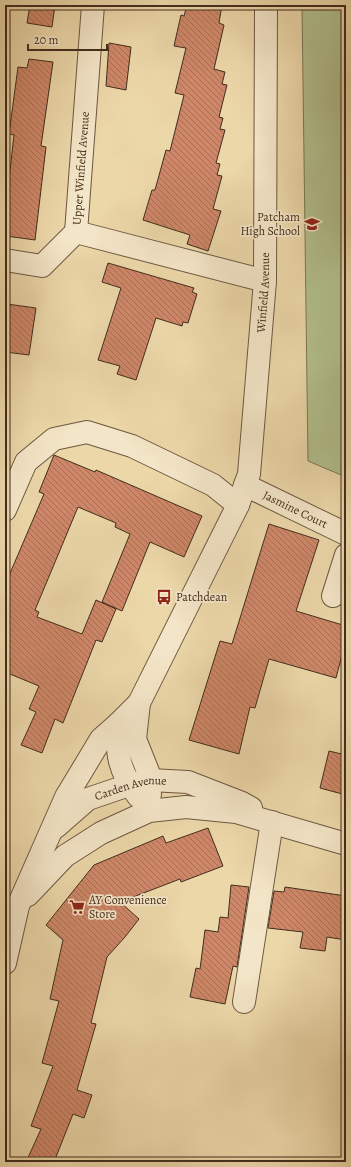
<svg xmlns="http://www.w3.org/2000/svg" width="351" height="1167" viewBox="0 0 351 1167" font-family="Alegreya,serif">
<defs>
<pattern id="building-back-hatch" width="6" height="6" patternUnits="userSpaceOnUse"><rect width="6" height="6" fill="#ce8768"/><path d="M-1 5l2 2M0 0l6 6M5-1l2 2" fill="none" stroke="#a96f55"/></pattern>
</defs>
<rect width="100%" height="100%" fill="#ecd7a9"/>
<filter id="stains"><feTurbulence type="fractalNoise" baseFrequency=".005" numOctaves="4"/><feColorMatrix values="0 0 0 0 .2 0 0 0 0 .09 0 0 0 0 .02 0 0 0 .5 -.17"/></filter>
<radialGradient id="worn" r=".72"><stop offset=".6" stop-color="#630" stop-opacity="0"/><stop offset="1" stop-color="#630" stop-opacity=".3"/></radialGradient>
<path fill="#b2bf8d" stroke="#7a7655" d="M302,5H346V477L308,461Z"/>
<g fill="url(#building-back-hatch)" stroke="#422d1d">
<path d="M30,5H55L52,27L27,23Z"/>
<path d="M187,5H222L219,23L224,25L214,69L225,72L222,84L227,85L219,117L223,118L220,129L225,130L216,163L220,164L217,175L222,176L213,209L221,211L208,251L187,244L190,235L143,220L152,190H155L166,150L170,151L184,95L175,93L186,48L174,46L181,15L184,16Z"/>
<path d="M109,43L131,47L126,90L106,86Z"/>
<path d="M29,59L53,62L41,146L46,147L35,240L6,236V227L5,226V215L14,135L9,134L18,67L27,68Z"/>
<path d="M108,263L194,288L192,292L197,294L188,323L183,322L182,326L156,318L136,380L117,374L120,366L98,360L121,288L102,282Z"/>
<path d="M7,304L36,308L29,355L5,352V320Z"/>
<path d="M54,455L95,472L96,470L202,516L184,557L150,542L122,611L102,602L130,534L115,527L116,523L78,507L35,610L39,612L37,617L82,634L96,600L116,609L102,642L96,640L63,723L55,719L42,753L21,745L36,712L29,709L39,686L5,672V585L44,494L39,492Z"/>
<path d="M269,524L319,540L296,611L346,626V640L336,678L269,659L255,708L250,707L239,754L189,740L220,641L232,644Z"/>
<path d="M329,751L346,755V795L320,788Z"/>
<path d="M208,828L223,866L181,882L180,879L120,902L139,919L125,937L107,957L91,1023L96,1024L77,1090L92,1095L84,1118L73,1114L54,1162H26L41,1129L31,1126L53,1066L42,1063L59,1001L50,999L63,940L46,925L94,865L163,836L166,843Z"/>
<path d="M231,885L249,887L237,967L233,966L225,1004L190,997L196,968L200,969L205,930L218,932L220,917L228,918Z"/>
<path d="M285,887L346,896V940L327,937L325,951L300,948L303,932L268,928L274,891L284,892Z"/>
</g>
<g fill="none" stroke-linecap="round" stroke-linejoin="round">
<defs>
<g id="minor">
<path id="s1" d="M76,232L93,5"/>
<path d="M76,232L265,281"/>
<path d="M5,260L42,266L76,232"/>
<path id="s2" d="M245,485L346,534"/>
<path d="M5,510L26,462L54,439L87,432L132,446L213,485L238,505"/>
<path d="M333,596L346,555"/>
<path d="M139,703L135,739L149,774L150,795"/>
<path d="M118,724C116,754 119,771 138,796"/>
<path id="s3" d="M56,827L88,799L129,785L150,780L188,782L242,803L251,808"/>
<path d="M28,895L65,856L101,833L149,811L186,807L236,812L346,844"/>
<path id="s4" d="M5,963L18,906L66,797L101,739L118,724L139,703L238,505L249,474L265,281L266,5"/>
<path d="M244,1002L272,822"/>
</g>
</defs>
<use href="#minor" stroke="#6c5840" stroke-width="24"/>
<use href="#minor" stroke="#f3e5c7" stroke-width="22"/>
</g>
<defs>
<symbol id="school-bare" viewBox="-9 -9 18 18"><path d="M0-5L7-2L0 1L-7-2ZM-4 1L0 2.5L4 1V4Q0 6-4 4Z" fill="#8f2418" stroke="#f3e5c7" stroke-width="2.5" paint-order="stroke"/></symbol>
<symbol id="bus-bare" viewBox="-9 -9 18 18"><path d="M-5-6H5V4H4V6H2V4H-2V6H-4V4H-5ZM-3.5-4V0h7V-4ZM-3.5 1.2v1.5H-2V1.2ZM2 1.2v1.5H3.5V1.2Z" fill="#8f2418" stroke="#f3e5c7" stroke-width="2.5" paint-order="stroke"/></symbol>
<symbol id="supermarket-bare" viewBox="-9 -9 18 18"><path d="M-6-5.5h2.5l.6 2H6L4.5 2H-2.5L-4.4-4H-6ZM-1.5 3.2a1.3 1.3 0 1 0 .1 0ZM3 3.2a1.3 1.3 0 1 0 .1 0Z" fill="#8f2418" stroke="#f3e5c7" stroke-width="2.5" paint-order="stroke"/></symbol>
</defs>
<g fill-rule="evenodd">
<use href="#school-bare" x="301" y="213" width="22" height="22"/>
<use href="#bus-bare" x="153" y="586" width="22" height="22"/>
<use href="#supermarket-bare" x="66" y="896" width="22" height="22"/>
</g>
<g text-anchor="middle" stroke-width="3.5" stroke-linejoin="round" paint-order="stroke">
<g font-size="12" fill="#422d1d" stroke="#f3e5c7">
<text dy="4" stroke="none"><textPath href="#s1" startOffset="64">Upper Winfield Avenue</textPath></text>
<text dy="4" stroke="none"><textPath href="#s4" startOffset="734">Winfield Avenue</textPath></text>
<text dy="4" stroke="none"><textPath href="#s2" startOffset="56">Jasmine Court</textPath></text>
<text dy="4" stroke="none"><textPath href="#s3" startOffset="87">Carden Avenue</textPath></text>
</g>
<g font-size="12" fill="#422d1d" stroke="#f3e5c7" text-anchor="start">
<text x="300" y="221" text-anchor="end">Patcham<tspan x="300" dy="14">High School</tspan></text>
<text x="176" y="601">Patchdean</text>
<text x="89" y="904">AY Convenience<tspan x="89" dy="14">Store</tspan></text>
</g>
</g>
<rect width="351" height="1167" fill="none" stroke="#ecd7a9" stroke-width="20"/>
<rect x="6" y="6" width="339" height="1155" fill="none" stroke="#422d1d" stroke-width="2"/>
<rect x="10" y="10" width="331" height="1147" fill="none" stroke="#422d1d"/>
<path d="M28 44v6h79v-6" fill="none" stroke="#422d1d" stroke-width="2"/>
<text x="34" y="44" font-size="12" fill="#422d1d" stroke="#f3e5c7" stroke-width="3" paint-order="stroke">20 m</text>
<rect width="100%" height="100%" filter="url(#stains)"/>
<rect width="100%" height="100%" fill="url(#worn)"/>
</svg>
